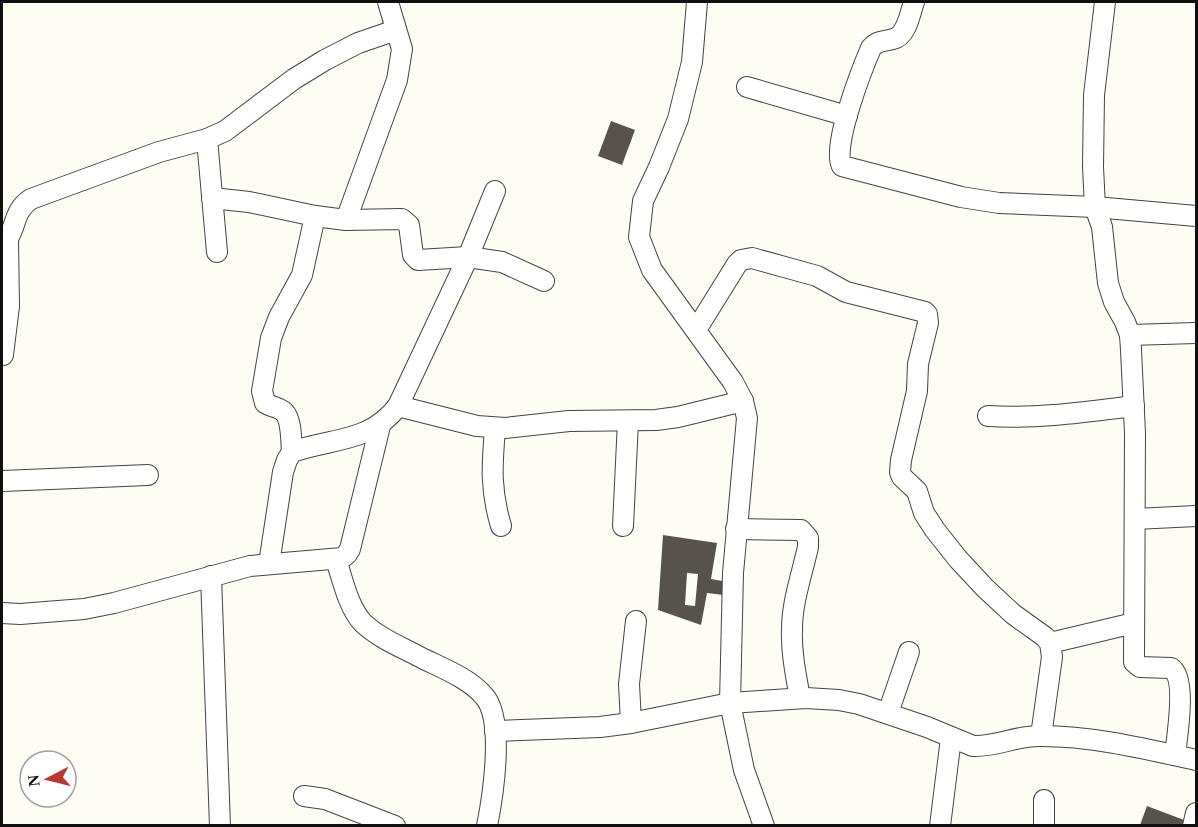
<svg xmlns="http://www.w3.org/2000/svg" width="1198" height="827" viewBox="0 0 1198 827" font-family="'Times New Roman',serif">
<rect width="100%" height="100%" fill="#fefdf4"/>
<g fill="#58524d" fill-rule="evenodd">
<path d="M611,121L635,130L622,165L598,156Z"/>
<path d="M663,535L717,543L711,579L734,583L732,596L707,593L701,625L658,610ZM687,573L698,574L695,606L685,605Z"/>
<path d="M1147,806L1184,820L1182,826L1140,825Z"/>
</g>
<g fill="none" stroke-linecap="round" stroke-linejoin="round">
<defs>
<g id="street">
<path d="M697,2L692,62L678,119L659,167L643,201L639,237L652,270L733,382L743,401L747,418L733,573L730,703L744,770L764,826"/>
<path d="M914,2C910,13 907,36 893,39C883,42 878,40 871,48C862,69 831,148 842,166L961,197L999,203L1095,207L1196,216"/>
<path d="M1105,2L1094,95L1093,167L1095,207L1102,227L1108,283L1114,302L1125,322L1130,335L1131,350L1135,433L1134,662L1140,667L1171,668C1187,678 1177,737 1175,755"/>
<path d="M747,87L847,116"/>
<path d="M207,139L217,252"/>
<path d="M212,198L249,202L315,216L346,220L402,219L409,225L413,255L418,260L468,257L502,262L544,281"/>
<path d="M346,220L397,80L402,49L388,2"/>
<path d="M2,245C18,231 11,212 31,199L159,152L207,139L225,131L294,79L325,60L358,43L396,30"/>
<path d="M696,330L737,264L741,260L752,258L817,276L846,292L925,312L927,314L928,323L918,364L917,391L901,460L900,472L902,477L917,491L924,513L935,530L958,559L985,588L1013,614L1045,637L1050,643L1052,657L1041,736"/>
<path d="M1130,335L1196,333"/>
<path d="M3,355L9,306L8,239"/>
<path d="M398,406L468,257L495,191"/>
<path d="M988,416C1037,419 1085,412 1134,406"/>
<path d="M495,428C492,466 490,489 501,526"/>
<path d="M292,452C291,441 292,420 284,412C279,407 271,407 265,403L262,391L271,338L279,317L302,275L315,216"/>
<path d="M2,481L148,475"/>
<path d="M1135,519L1196,516"/>
<path d="M623,526L628,421"/>
<path d="M736,529L801,530L808,538V547C802,574 792,602 792,629C791,652 796,676 800,698"/>
<path d="M336,560C343,580 348,607 363,623C379,638 399,646 418,656C439,667 468,677 484,696C505,719 493,796 487,826"/>
<path d="M269,564L283,472L287,460L292,452C331,438 370,443 398,406L477,426L505,428L569,421L656,420L678,417L743,401"/>
<path d="M211,576L220,826"/>
<path d="M2,613L20,614L84,609L114,603L250,566L342,558L347,554L350,549L380,426"/>
<path d="M1050,643L1134,623"/>
<path d="M888,713L909,652"/>
<path d="M631,723L629,684L636,621"/>
<path d="M495,731L600,727L631,723L730,703L806,698L839,700L859,704L927,727L973,746C997,747 1018,735 1041,736C1093,736 1146,749 1196,760"/>
<path d="M304,796L325,799L395,826"/>
<path d="M940,826L951,738"/>
<path d="M1044,826V800"/>
<path d="M1193,826L1196,813"/>
</g>
</defs>
<use href="#street" stroke="#434343" stroke-width="22"/>
<use href="#street" stroke="#fff" stroke-width="20"/>
</g>
<rect width="1198" height="827" fill="none" stroke="#101010" stroke-width="6"/>
<g transform="translate(48 779) rotate(263)"><circle r="28" fill="#ffffff" stroke="#9f9f9f" stroke-width="1.5"/>
<path d="M0-4.5L10 22L0 15L-10 22Z" fill="#b73931"/>
<text y="-9" font-size="16" font-weight="bold" text-anchor="middle" fill="#101010">N</text>
</g>
</svg>
